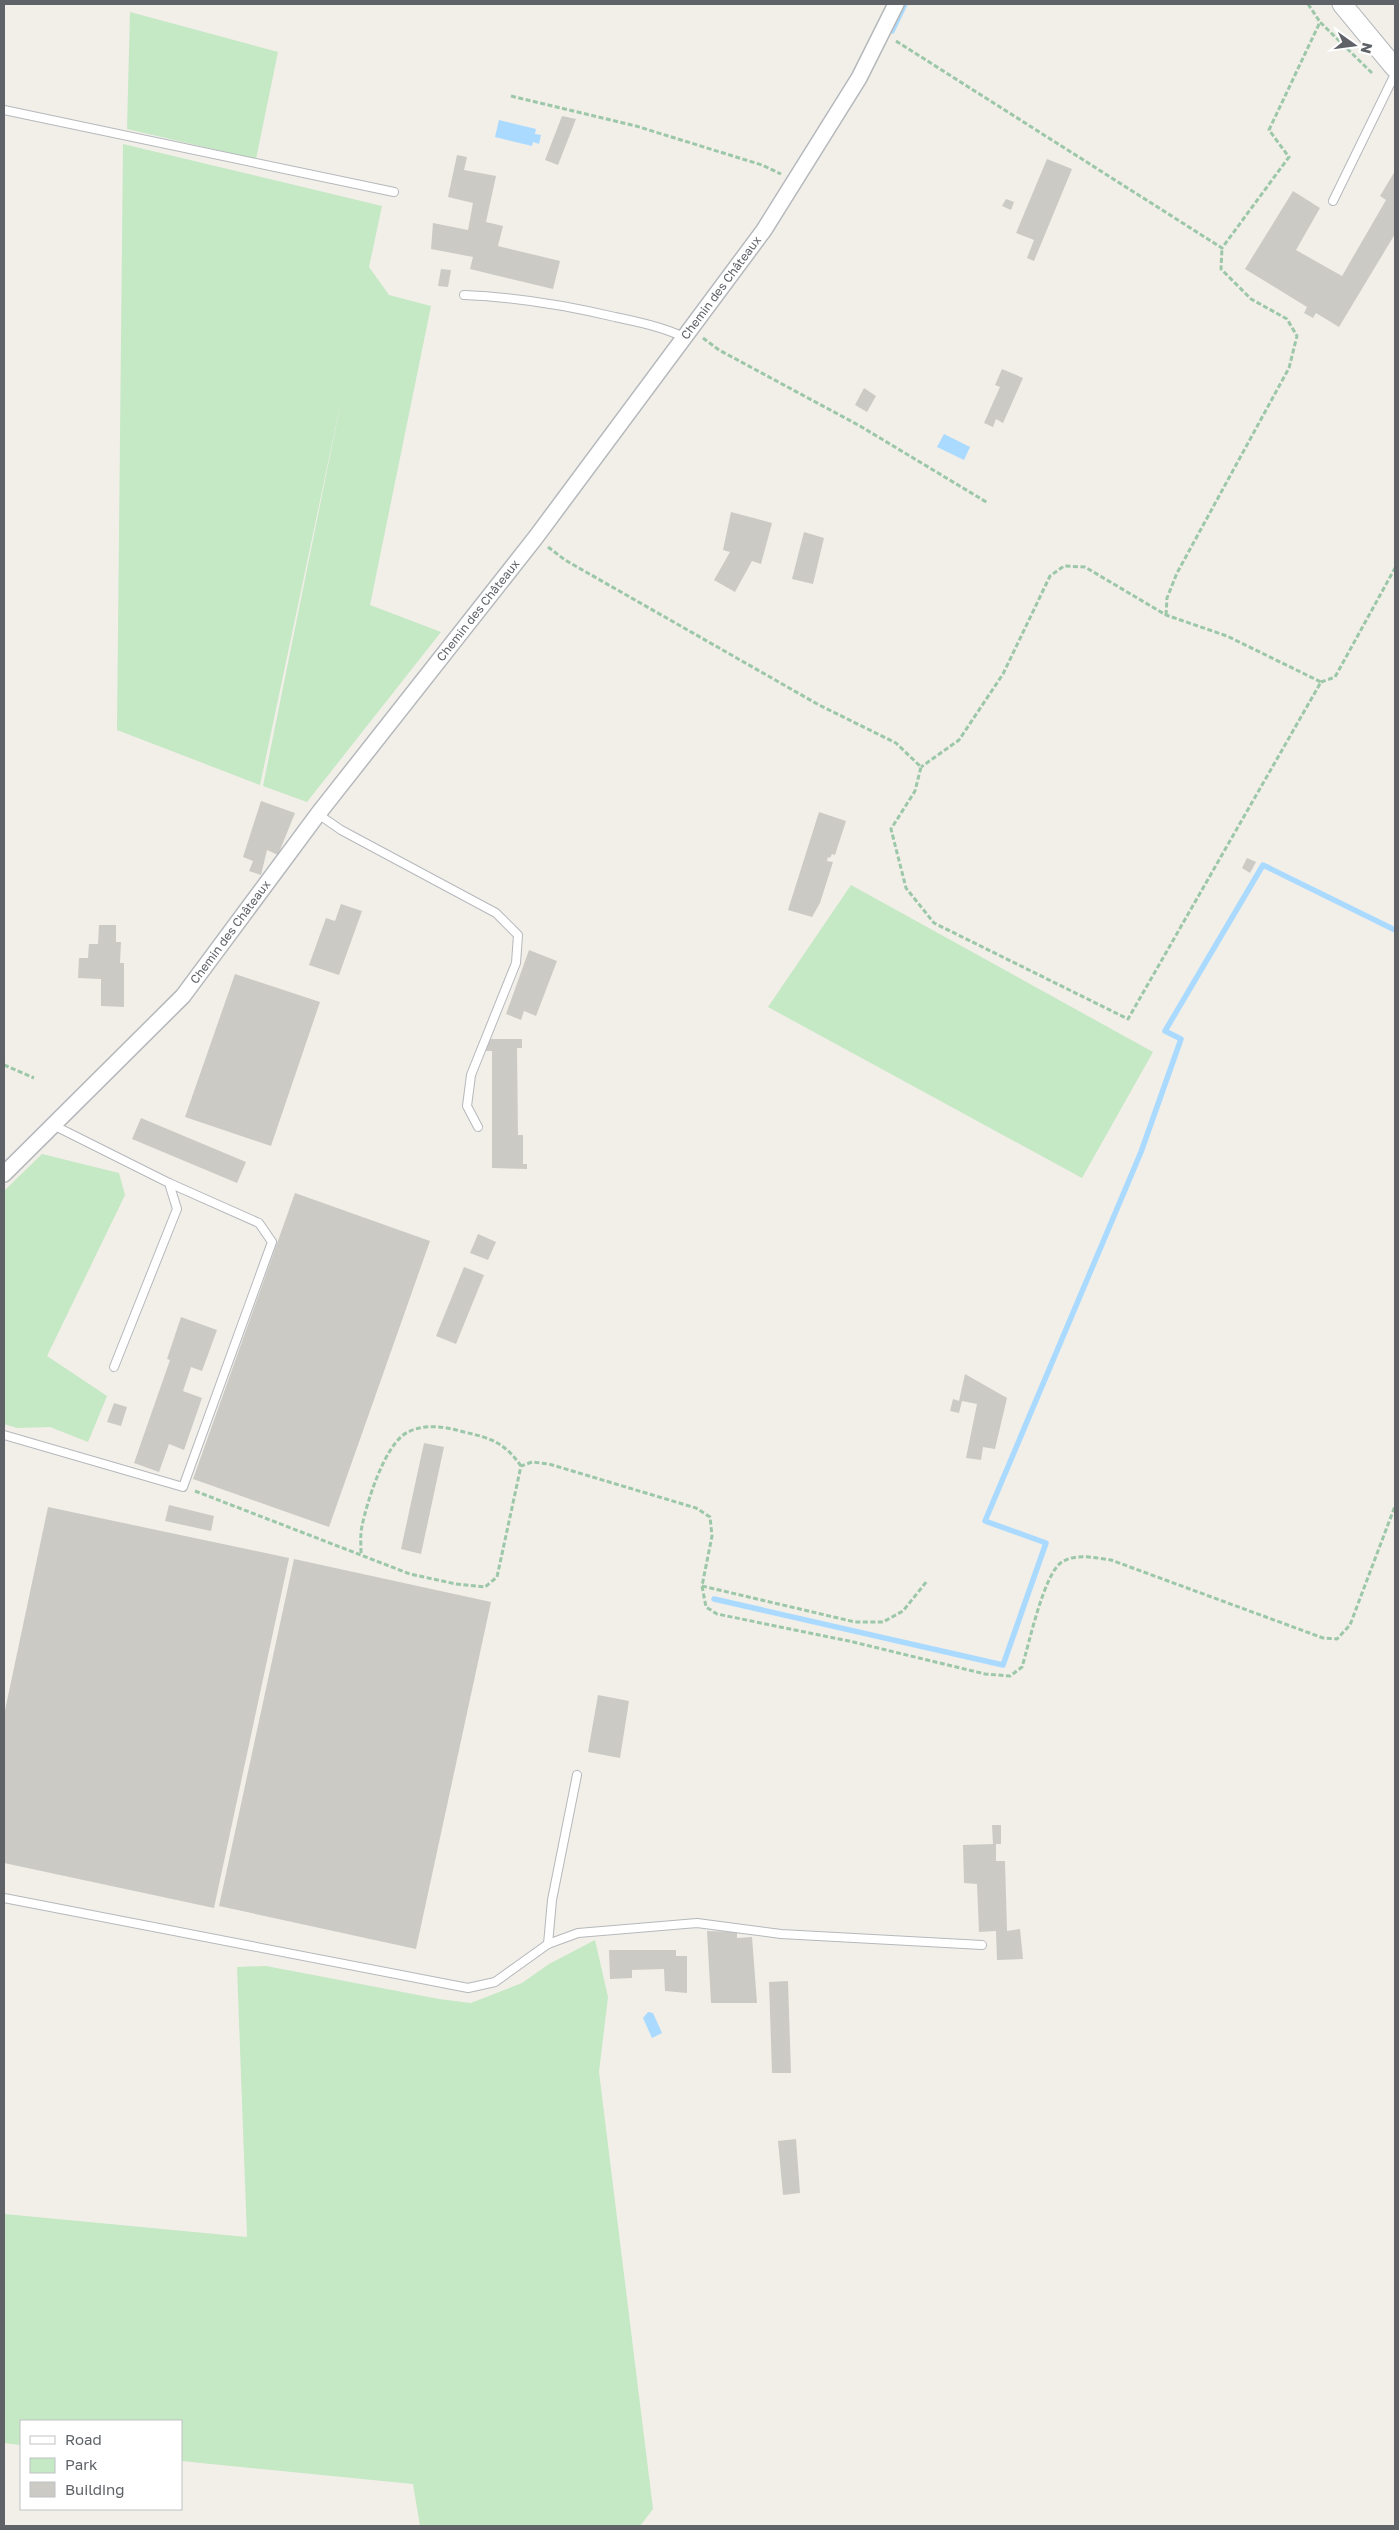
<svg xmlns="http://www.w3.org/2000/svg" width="1399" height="2530" viewBox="0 0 1399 2530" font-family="'Golos Text',sans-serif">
<rect width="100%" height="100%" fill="#f1efe8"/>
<g fill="#c5e8c5">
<path d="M130,12L278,52L256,159L127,129Z"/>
<path d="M123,144L382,206L369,267L389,295L431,306L370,605L441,632L307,802L263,786L344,387L260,785L117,730Z"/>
<path d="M851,885L1153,1052L1082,1178L768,1007Z"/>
<path d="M42,1154L119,1173L125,1195L47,1356L107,1396L88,1442L50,1427L17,1428L4,1424V1191Z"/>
<path d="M595,1940L608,1997L599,2072L653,2509L640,2526H420L413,2484L181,2461V2421H21V2445L4,2443V2214L247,2237L237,1967L266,1966L439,1999L471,2003L522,1983L549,1964Z"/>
</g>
<g fill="#aadaff">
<path d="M499,120L536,129L535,134L541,135L539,144L533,142L532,146L495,137Z"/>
<path d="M944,434L970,447L964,460L937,447Z"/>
<path d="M648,2012L653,2013L662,2033L652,2038L643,2018Z"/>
</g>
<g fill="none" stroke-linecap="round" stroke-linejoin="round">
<g stroke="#aadaff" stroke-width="5.5">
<path d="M892,31L905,4"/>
<path d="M714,1599L1003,1665L1046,1543L985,1521L1141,1152L1181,1039L1165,1031L1263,865L1395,930"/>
</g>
</g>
<g fill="#cccac5">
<path d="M562,116L576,119L558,165L545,160Z"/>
<path d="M457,155L467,157L464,170L496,176L486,222L503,226L498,246L560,261L553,289L470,269L473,257L431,249L433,223L468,230L473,203L448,197Z"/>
<path d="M1047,159L1072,169L1034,261L1027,258L1034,240L1016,233Z"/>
<path d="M1395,171V234L1339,327L1316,313L1313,318L1304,313L1307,307L1245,269L1293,191L1320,208L1296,250L1342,276L1386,200L1380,196Z"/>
<path d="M1006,199L1014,202L1011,210L1002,206Z"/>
<path d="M441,269L451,270L448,287L438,286Z"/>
<path d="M1002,369L1023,378L1003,423L996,419L993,427L984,423L1000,387L995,385Z"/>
<path d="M864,388L876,396L867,412L855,405Z"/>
<path d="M731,512L772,523L761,564L752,561L735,592L714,580L730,552L723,550Z"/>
<path d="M804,532L824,538L813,584L792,579Z"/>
<path d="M261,801L295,813L278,855L267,850L261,875L249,871L253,861L243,857Z"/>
<path d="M819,812L846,821L835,855L832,854L830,858L828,857L827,861L833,862L820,903L812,917L788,910Z"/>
<path d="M1247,858L1256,862L1250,873L1242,868Z"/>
<path d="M341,904L362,911L339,975L309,965L326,918L335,921Z"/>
<path d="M99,925H116V942H121L120,963H124V1007L101,1006V979L78,978L79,958H88L89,944H98Z"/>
<path d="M529,950L557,961L536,1016L524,1011L521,1020L506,1014Z"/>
<path d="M235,974L320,1002L271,1146L185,1117Z"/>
<path d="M486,1039H522V1048H517L518,1135H523V1164H527V1169L492,1168V1051H486Z"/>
<path d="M141,1118L246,1162L237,1183L132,1139Z"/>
<path d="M295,1193L430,1241L329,1527L193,1479Z"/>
<path d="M478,1234L496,1242L488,1260L470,1253Z"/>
<path d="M464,1267L484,1275L456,1344L436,1336Z"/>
<path d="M181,1317L217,1330L202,1371L191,1367L183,1391L202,1398L184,1450L169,1444L159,1472L134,1463L170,1360L167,1359Z"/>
<path d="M965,1374L1007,1398L995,1449L983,1447L981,1460L966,1458L977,1404L962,1401L959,1413L950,1411L953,1399L959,1401Z"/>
<path d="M114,1403L127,1407L121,1426L107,1422Z"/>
<path d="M424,1443L444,1447L421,1554L401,1549Z"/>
<path d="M169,1505L214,1516L211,1531L165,1521Z"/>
<path d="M48,1507L289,1558L214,1908L4,1863V1715Z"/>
<path d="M294,1559L491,1602L416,1949L219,1906Z"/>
<path d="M598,1695L629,1701L620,1758L588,1752Z"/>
<path d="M992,1825H1001V1844H996V1861H1005L1007,1931L1020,1929L1023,1959L997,1960L996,1931L979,1932L977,1884L964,1883L963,1845L993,1844Z"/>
<path d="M707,1931L737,1932V1938L752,1937L757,2003H711Z"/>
<path d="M609,1950H676V1956H687V1993L665,1991L664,1969L632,1970V1978L610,1979Z"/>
<path d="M788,1981L791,2073H772L769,1982Z"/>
<path d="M796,2139L800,2193L783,2195L778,2141Z"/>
</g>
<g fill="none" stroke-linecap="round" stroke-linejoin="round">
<defs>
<g id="service">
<path d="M4,110L394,192"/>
<path d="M1333,201L1395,74"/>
<path d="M464,295C516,297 565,305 615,317C639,322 662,327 684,337"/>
<path d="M318,814L341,830L496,913L518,935L516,963L471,1075L467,1106L478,1127"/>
<path d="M53,1125L169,1183L177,1209L114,1367"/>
<path d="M4,1435L183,1487L272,1242L259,1223L169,1183"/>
<path d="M4,1898L468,1988L495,1982L548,1944L578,1933L602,1931L697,1923L781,1934L982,1945"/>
<path d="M548,1944L552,1900L577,1775"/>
</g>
<g id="minor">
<path id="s1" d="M4,1174L183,996L318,814L536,537L764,230L859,78L896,4"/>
</g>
<path id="tertiary" d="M1342,4L1395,68"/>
</defs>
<use href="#service" stroke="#b5b8bc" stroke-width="10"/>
<use href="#minor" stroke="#b5b8bc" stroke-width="18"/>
<use href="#tertiary" stroke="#b5b8bc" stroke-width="21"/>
<g stroke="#9cc7a9" stroke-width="3" stroke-dasharray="5 2.5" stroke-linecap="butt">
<path d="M1308,4L1320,22"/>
<path d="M896,41L1222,248L1289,157L1269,130L1320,22L1373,74"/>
<path d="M511,96L636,126L762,165L781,174"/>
<path d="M703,338L719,350L860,426L988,503"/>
<path d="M548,547L565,560L819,705L896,743L921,767L915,791L891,829L906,888L934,923L1128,1019L1321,682L1227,636L1166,615L1085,567L1064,566L1050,576L1003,674L959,740L921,767"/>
<path d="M1166,615L1167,598L1177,573L1289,368L1297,336L1287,319L1251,299L1221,269L1222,248"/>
<path d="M1321,682L1335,677L1395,568"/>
<path d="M4,1065L34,1078"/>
<path d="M195,1491L410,1574L456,1584L485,1587L497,1577L521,1466L532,1462L549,1464L696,1508L710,1517L712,1536L702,1586L706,1607L717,1614L849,1641L985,1674L1010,1676L1022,1667C1029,1644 1044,1573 1062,1562C1076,1553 1096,1558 1111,1560L1323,1638L1337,1639L1350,1625L1395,1506"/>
<path d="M361,1553C361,1544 360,1535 362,1526C367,1502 385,1443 408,1432C426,1423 446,1427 464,1432C491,1438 505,1443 521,1466"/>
<path d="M702,1586L855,1622H883L903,1611L927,1581"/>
</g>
<use href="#service" stroke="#fff" stroke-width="8"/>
<use href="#minor" stroke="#fff" stroke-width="15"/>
<use href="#tertiary" stroke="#fff" stroke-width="19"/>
</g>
<g text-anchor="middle" stroke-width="4.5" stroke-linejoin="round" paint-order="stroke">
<g font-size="12" fill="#5f6368" stroke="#fff">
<text dy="4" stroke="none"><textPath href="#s1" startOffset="1142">Chemin des Châteaux</textPath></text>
<text dy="4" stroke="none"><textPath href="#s1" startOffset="738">Chemin des Châteaux</textPath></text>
<text dy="4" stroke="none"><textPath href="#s1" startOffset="332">Chemin des Châteaux</textPath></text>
</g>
</g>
<rect width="1399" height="2530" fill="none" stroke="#5f6368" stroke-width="10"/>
<rect x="20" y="2420" width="162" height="90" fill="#ffffff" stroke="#bfc1c3"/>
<rect x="30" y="2436" width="25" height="8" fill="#ffffff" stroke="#bfc1c3"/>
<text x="65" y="2445" font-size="15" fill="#5f6368">Road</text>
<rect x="30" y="2458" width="25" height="15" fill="#c5e8c5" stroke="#bfc1c3"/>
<text x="65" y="2470" font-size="15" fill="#5f6368">Park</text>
<rect x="30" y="2482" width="25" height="15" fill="#cccac5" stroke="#bfc1c3"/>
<text x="65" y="2495" font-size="15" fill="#5f6368">Building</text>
<g transform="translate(1354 45) rotate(104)" stroke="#ffffff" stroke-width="4" paint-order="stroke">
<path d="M0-4L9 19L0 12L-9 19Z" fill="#5f6368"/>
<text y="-8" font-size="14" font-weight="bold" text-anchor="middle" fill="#5f6368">N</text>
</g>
</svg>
